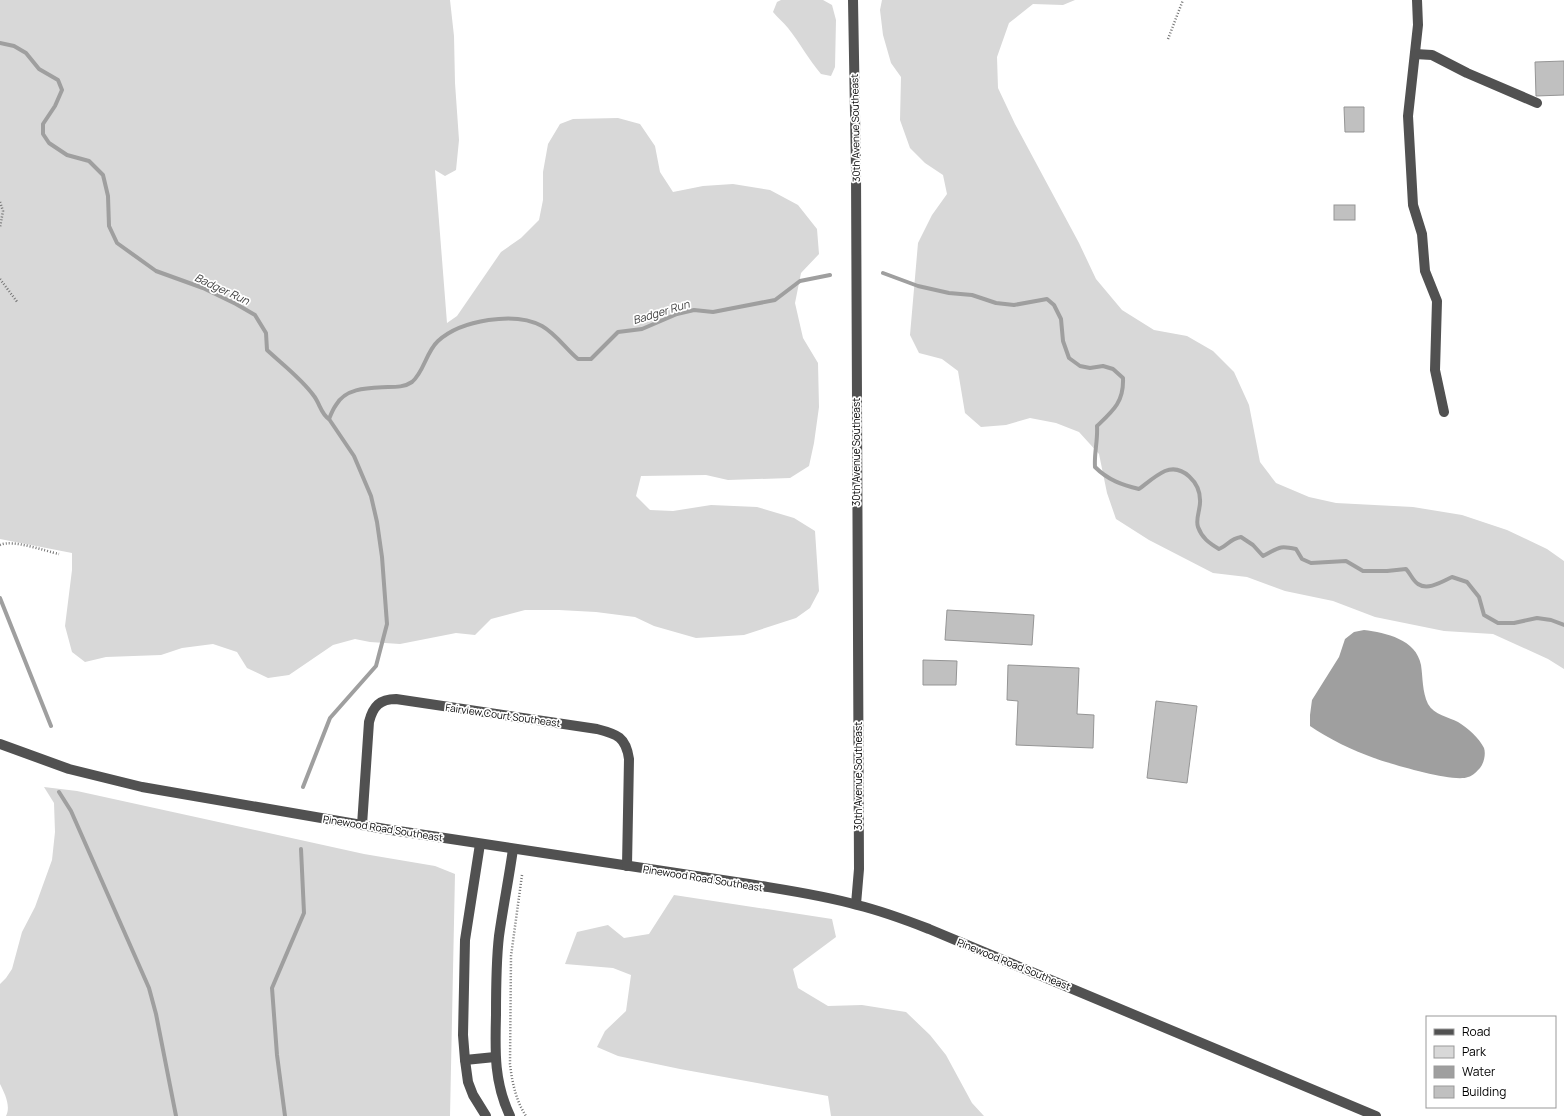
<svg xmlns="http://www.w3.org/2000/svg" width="1564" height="1116" viewBox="0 0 1564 1116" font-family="Manrope,sans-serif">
<rect width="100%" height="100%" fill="#fff"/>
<g fill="#d8d8d8">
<path d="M0,0H450L454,36L455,83L459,140L456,170L445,176L435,170L447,323L457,316L501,252L521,238L539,220L543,200V172L548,144L560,124L573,119L618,118L640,124L655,146L660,172L673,192L703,186L733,184L770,190L798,205L817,229L819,254L801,273L795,303L803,338L818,363L819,407L814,443L809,466L790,478L728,480L706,475L641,476L636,496L650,510L673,511L711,505L757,507L794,518L815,531L819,591L810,608L796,618L744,635L696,638L654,626L635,617L596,612L559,610H525L491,619L475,635L456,633L400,644L370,642L355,639L333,645L289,675L268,678L247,668L237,652L213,644L182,648L161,655L106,657L85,662L72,652L65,626L72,570V553L0,539Z"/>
<path d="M781,0H823L832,5L836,20L835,67L831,76L821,74C809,60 800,43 788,28C783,22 778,18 773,12L777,2Z"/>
<path d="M882,0H1075L1063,5L1033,4L1009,23L997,57L998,88L1015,124L1079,243L1096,279L1122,310L1154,330L1187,336L1213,351L1234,372L1249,405L1260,462L1276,483L1309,497L1336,503L1413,507L1462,515L1507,530L1547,549L1564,561V669L1548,659L1493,634L1444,631L1375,617L1333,601L1285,591L1247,577L1213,573L1149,540L1116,519L1107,493L1099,454L1079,432L1056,423L1030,418L1006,425L981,427L965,413L958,371L942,359L919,353L910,335L918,243L932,215L947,194L943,175L925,163L910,148L900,120L901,77L891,63L883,35L880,10Z"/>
<path d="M44,787L77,791L364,854L435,866L455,874L450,1116H6C11,1106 5,1094 0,1084V984L6,978L12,969L22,932L35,907L52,860L55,832L54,803Z"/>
<path d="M674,895L832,919L836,937L793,969L798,988L828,1006L862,1005L906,1012L930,1035L946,1055L972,1103L984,1116H831L828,1096L680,1069L618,1056L597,1047L605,1031L626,1011L631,975L613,968L565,964L577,932L608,925L624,938L649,934Z"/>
</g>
<path fill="#9f9f9f" d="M1364,630C1386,633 1416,639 1421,665C1423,678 1422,691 1428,704C1434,715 1449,717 1458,722C1468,728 1479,738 1484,748C1486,754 1484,763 1480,768C1477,771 1473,776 1468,777C1454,783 1391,764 1374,758C1354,751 1327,738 1310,726V715L1312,700L1339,657L1345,639L1354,632Z"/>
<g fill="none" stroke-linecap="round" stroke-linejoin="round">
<g stroke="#9f9f9f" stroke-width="4">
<path d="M0,43L14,46L26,53L39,69L58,80L62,90L55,106L43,124V134L49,143L67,155L89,161L103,175L108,196L109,226L117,243L156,271L203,288L236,304L255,315L266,333L267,350C282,364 302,379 314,396C320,404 321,414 329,419L354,456L371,496L377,522L382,557L387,624L376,666L330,718L303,787"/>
<path d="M883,273L918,286L949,293L972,295L996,303L1014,305L1047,299L1054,305L1061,319L1063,341L1069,358L1080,366L1090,368L1103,366L1113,369L1123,378C1124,402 1113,411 1097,426C1098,440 1094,453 1095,467C1108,480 1122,485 1139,489C1147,483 1156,475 1165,471C1183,464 1200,483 1200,500C1201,508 1195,519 1198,527C1202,538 1209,543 1219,549C1229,545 1229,539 1241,537L1253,545L1263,556C1279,548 1278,545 1296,549L1302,559L1311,563L1346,561L1363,571H1387L1406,569C1410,573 1413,581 1418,584C1428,591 1443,581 1452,577L1467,582L1479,597L1484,615L1498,623H1514L1537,618L1551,620L1564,625"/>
<path d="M329,419C331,414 333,409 336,405C346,387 370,388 388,387C396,387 405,387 412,382C424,372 426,352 438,341C461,320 515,311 542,326C556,334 566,349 578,359H591L618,332L642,329L677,314L694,310L713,312L775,300L800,281L830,275"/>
<path d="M0,598L51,726"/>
<path d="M59,792L71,811L149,988L156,1014L176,1116"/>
<path d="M285,1116L277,1055L272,988L304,913L301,849"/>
</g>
</g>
<g fill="#c0c0c0" stroke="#959595">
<path d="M1564,61V95L1536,96L1535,62Z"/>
<path d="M1344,107H1364V132H1345Z"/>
<rect x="1334" y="205" width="21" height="15"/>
<path d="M947,610L1034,615L1032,645L945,640Z"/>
<path d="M923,660L957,661L956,685H923Z"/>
<path d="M1008,665L1079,668L1077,714L1094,715L1093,748L1016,745L1018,701L1007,700Z"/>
<path d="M1156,701L1197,706L1187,783L1147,778Z"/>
</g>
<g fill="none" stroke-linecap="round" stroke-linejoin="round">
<g stroke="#737373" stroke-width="2.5" stroke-dasharray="1 2" stroke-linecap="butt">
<path d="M1168,39L1183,0"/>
<path d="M0,202L3,211L0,227"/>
<path d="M0,279L18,303"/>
<path d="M0,545C13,539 45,551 59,554"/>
<path d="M522,875L511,956L510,1064C512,1082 516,1101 526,1116"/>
</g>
<g stroke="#515151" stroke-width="10">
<path d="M853,0L856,170L859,869L856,904"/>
<path d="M1417,0L1418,25L1408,116L1413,205L1422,234L1425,271L1437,301L1435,370L1444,412"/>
<path d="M1415,54L1432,55L1467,73L1537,103"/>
<path d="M0,744L69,769L142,787L385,829L749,884C785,890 822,895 857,905C882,911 906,920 929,929L1376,1116"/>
<path d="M362,825L369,722C373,706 380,699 396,699L597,729C617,734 626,737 629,759L627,866"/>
<path d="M480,844L465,940L463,1035L465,1060L468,1082L473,1095L486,1116"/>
<path d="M465,1060L495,1057"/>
<path d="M510,1116C494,1082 495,1052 496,1015C496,989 496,962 499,936C503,907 509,878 513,849"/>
</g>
</g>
<g text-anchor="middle" stroke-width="3.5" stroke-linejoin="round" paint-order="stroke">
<g font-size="10" fill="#000" stroke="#fff">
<text transform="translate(855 128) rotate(-91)" y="4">30th Avenue Southeast</text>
<text transform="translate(856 452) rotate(-90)" y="4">30th Avenue Southeast</text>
<text transform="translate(503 715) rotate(8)" y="4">Fairview Court Southeast</text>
<text transform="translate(858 776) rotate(-90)" y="4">30th Avenue Southeast</text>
<text transform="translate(383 828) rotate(9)" y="4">Pinewood Road Southeast</text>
<text transform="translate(703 878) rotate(9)" y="4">Pinewood Road Southeast</text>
<text transform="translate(1014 964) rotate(22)" y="4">Pinewood Road Southeast</text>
</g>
<g font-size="11" font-style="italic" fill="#404040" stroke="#fff">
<text transform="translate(222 289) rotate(25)" y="4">Badger Run</text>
<text transform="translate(661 312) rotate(-17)" y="4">Badger Run</text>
</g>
</g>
<rect x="1426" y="1016" width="130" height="92" fill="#ffffff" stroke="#999999"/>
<rect x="1434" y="1029" width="20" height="6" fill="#515151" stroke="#999999"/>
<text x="1462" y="1036" font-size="12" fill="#000000">Road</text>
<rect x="1434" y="1046" width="20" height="12" fill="#d8d8d8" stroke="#999999"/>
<text x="1462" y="1056" font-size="12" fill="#000000">Park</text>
<rect x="1434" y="1066" width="20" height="12" fill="#9f9f9f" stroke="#999999"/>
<text x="1462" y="1076" font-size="12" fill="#000000">Water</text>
<rect x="1434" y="1086" width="20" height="12" fill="#c0c0c0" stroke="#999999"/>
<text x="1462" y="1096" font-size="12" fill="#000000">Building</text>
</svg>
